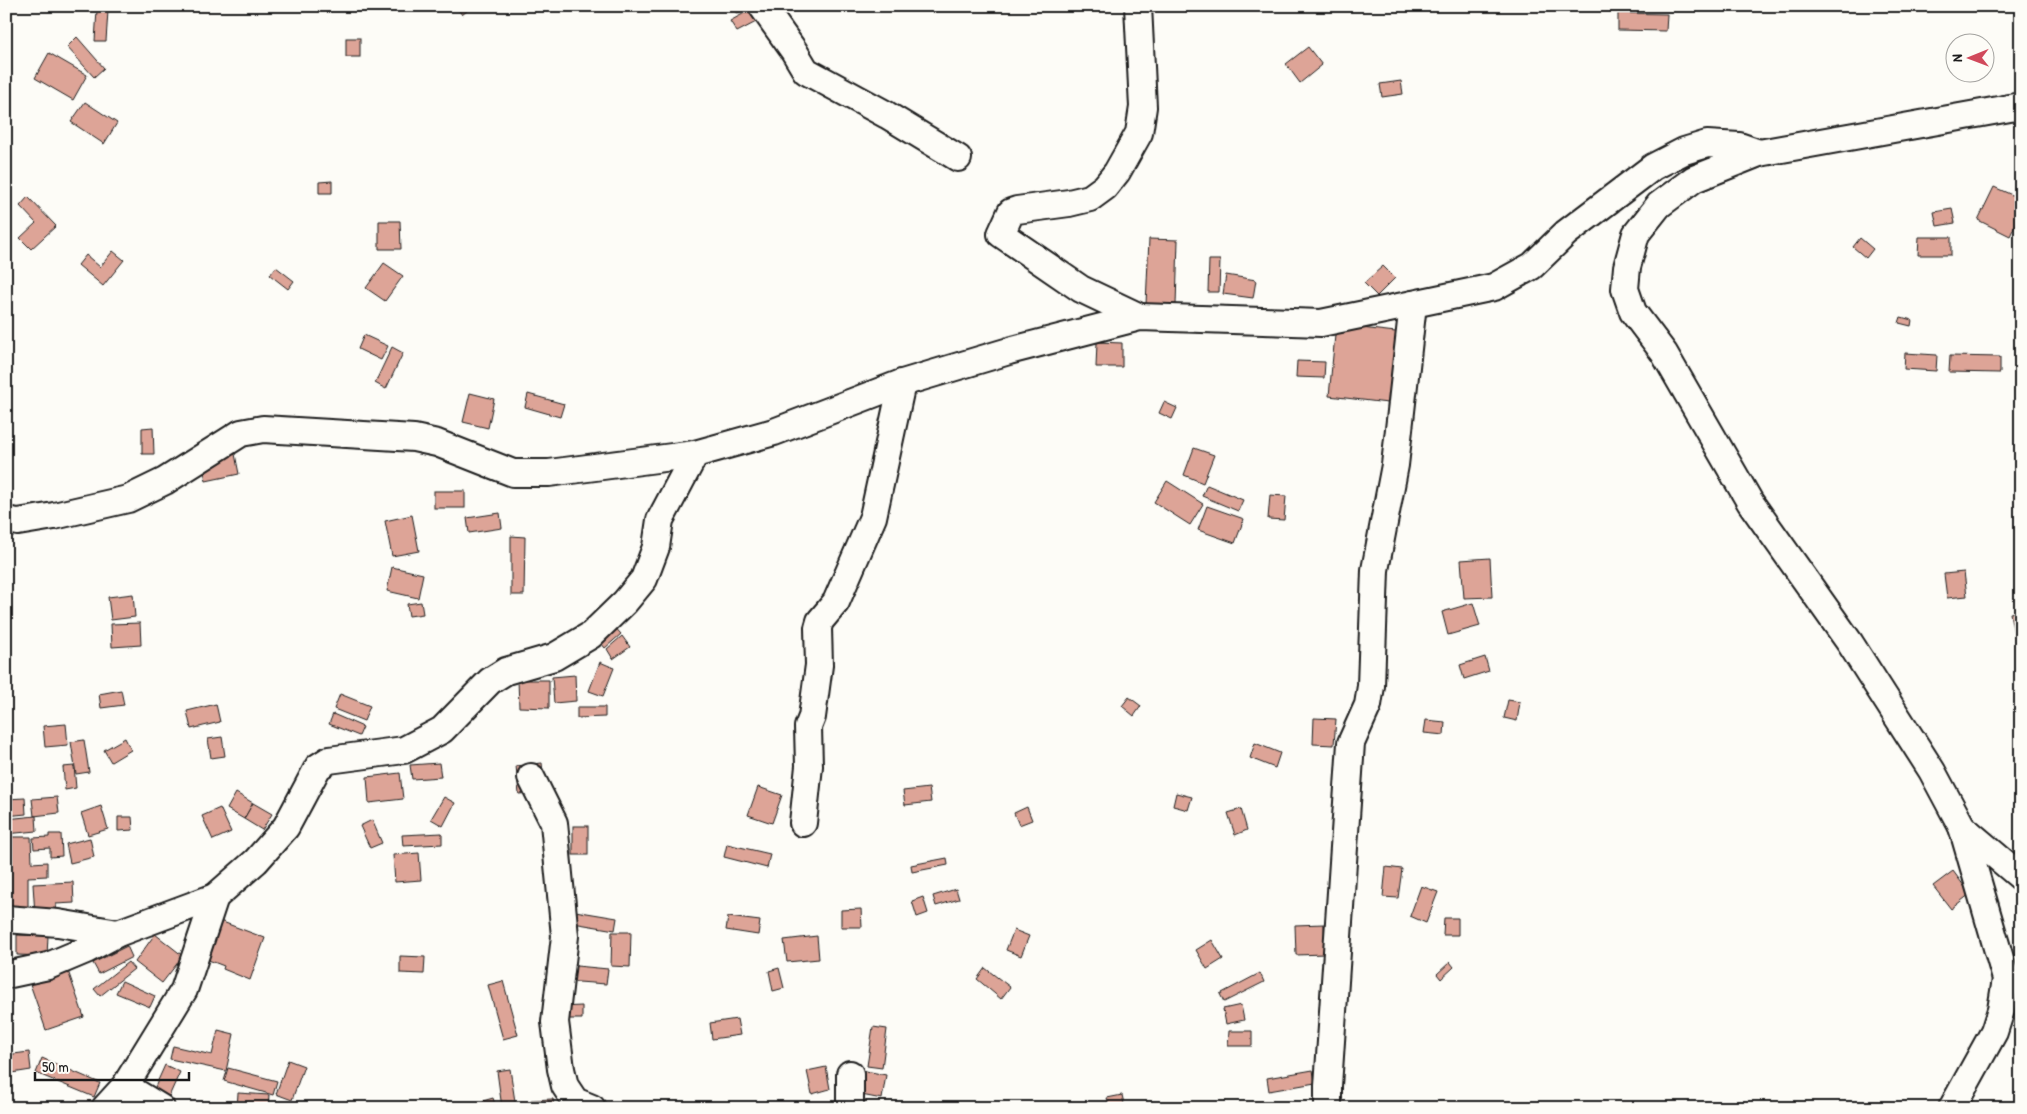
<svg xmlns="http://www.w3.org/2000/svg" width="2027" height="1114" viewBox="0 0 2027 1114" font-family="'Patrick Hand',sans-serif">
<rect width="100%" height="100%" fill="#fdfcf7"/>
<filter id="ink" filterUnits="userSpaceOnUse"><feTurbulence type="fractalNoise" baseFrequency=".02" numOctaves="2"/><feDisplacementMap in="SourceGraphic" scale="10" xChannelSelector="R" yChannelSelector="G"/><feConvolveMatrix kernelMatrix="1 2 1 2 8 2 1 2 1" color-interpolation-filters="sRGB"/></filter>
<g filter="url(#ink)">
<g fill="#dda497" stroke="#1c1c1c">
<path d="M456,6H473L462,15Z"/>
<path d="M735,6H747L748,10L736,13Z"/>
<path d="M752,9L758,21L737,32L730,21Z"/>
<path d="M97,10L108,11L106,41H95Z"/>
<path d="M1618,13L1667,14L1666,31L1618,30Z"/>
<path d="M77,37L104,68L94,77L67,47Z"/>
<rect x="346" y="38" width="14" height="19"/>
<path d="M1308,47L1322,65L1300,83L1286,64Z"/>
<path d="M49,53L87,75L73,100L35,78Z"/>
<path d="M1401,81L1403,94L1382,97L1380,84Z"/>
<path d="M85,102L117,123L104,144L71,122Z"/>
<path d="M332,181V193H319V182Z"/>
<path d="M1994,187L2021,199V213L2010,236L1978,220Z"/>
<path d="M28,197L56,226L31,249L20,238L36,223L20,206Z"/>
<path d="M1952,209L1955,223L1937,226L1934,212Z"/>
<path d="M379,221H400L401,249H379Z"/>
<path d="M1919,237H1951V255H1918Z"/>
<path d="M1860,238L1873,249L1866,258L1853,247Z"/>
<path d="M1149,239L1178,240L1176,305L1146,304Z"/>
<path d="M113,251L124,260L103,286L78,265L86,255L100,267Z"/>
<path d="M1209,260H1220L1219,292H1208Z"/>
<path d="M384,263L403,276L385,301L366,288Z"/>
<path d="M1383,266L1395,278L1377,296L1364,283Z"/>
<path d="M276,267L294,281L288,289L270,275Z"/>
<path d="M1226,275L1256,280L1253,298L1223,294Z"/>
<path d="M1901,317L1912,320L1911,326L1899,323Z"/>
<path d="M1336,325L1404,333L1396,404L1329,396Z"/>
<path d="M364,335L388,346L381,360L358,349Z"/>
<path d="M1097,342L1122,343V367H1096Z"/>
<path d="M392,347L403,353L386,389L375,383Z"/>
<path d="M1905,353L1937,355L1936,371L1904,369Z"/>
<path d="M1950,356L2000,357V373L1949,372Z"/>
<path d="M1297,361L1325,362L1324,378L1296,377Z"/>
<path d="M470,393L494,399L488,428L463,422Z"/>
<path d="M528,394L564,404L560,417L525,407Z"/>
<path d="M1164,402L1177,408L1172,419L1159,413Z"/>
<path d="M153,427L154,454H142V428Z"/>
<path d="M1194,448L1214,455L1203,483L1184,475Z"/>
<path d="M235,454L239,474L206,481L202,461Z"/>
<path d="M1167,481L1203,504L1190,525L1154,502Z"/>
<path d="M1207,485L1243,500L1238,511L1202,496Z"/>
<rect x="434" y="491" width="31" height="17"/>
<path d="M1270,495L1286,496L1284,520L1268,519Z"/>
<path d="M1207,506L1244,519L1235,543L1198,530Z"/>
<path d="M500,513L502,528L469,533L467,518Z"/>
<path d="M412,515L419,551L392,556L385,521Z"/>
<path d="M511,536L525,537L524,595H511Z"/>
<path d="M1490,558L1492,597L1464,598L1461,560Z"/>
<path d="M392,567L423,574L418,598L387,591Z"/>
<path d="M1964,572L1967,596L1947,598L1944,574Z"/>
<path d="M133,594L135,617L111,620L108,597Z"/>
<path d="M421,602L423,614L409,616L407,604Z"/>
<path d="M1473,603L1480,626L1448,635L1442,612Z"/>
<path d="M2021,611V639L2015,640L2010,613Z"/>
<path d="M140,623L141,645L112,647L111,624Z"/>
<path d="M612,624L621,634L605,648L597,638Z"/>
<path d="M622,636L630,647L613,659L607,649Z"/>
<path d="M1485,657L1489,671L1464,679L1460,665Z"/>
<path d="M600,662L614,668L603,696L589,691Z"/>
<path d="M575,675L576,701L554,703L552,677Z"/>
<path d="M518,680H549V708L519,707Z"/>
<path d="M121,690L124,705L101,708L99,694Z"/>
<path d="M340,694L370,706L364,721L334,709Z"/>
<path d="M1129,697L1141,706L1134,716L1122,706Z"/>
<path d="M1508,700L1520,702L1517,721L1504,718Z"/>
<path d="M216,704L220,722L191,729L187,711Z"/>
<path d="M577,707H605V717L577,718Z"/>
<path d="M333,714L363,727L359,736L329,724Z"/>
<path d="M1314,718L1336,719L1334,745L1313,744Z"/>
<path d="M1426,720L1445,722L1444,735L1424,733Z"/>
<path d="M66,724L68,745L45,747L43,726Z"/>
<path d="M222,737L225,756L211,758L208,739Z"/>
<path d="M125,738L131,750L111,762L104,750Z"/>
<path d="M84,740L89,772L76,774L71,742Z"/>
<path d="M1255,743L1280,753L1275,768L1250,758Z"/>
<path d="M439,763L441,777L412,779L410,765Z"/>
<path d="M542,763L545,792L519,794L516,766Z"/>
<path d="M74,766L76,788L65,790L63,767Z"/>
<path d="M400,773L403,799L369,803L367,777Z"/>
<path d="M758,787L782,795L772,823L748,815Z"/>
<path d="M929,788L931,802L905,805L903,791Z"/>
<path d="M236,793L253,803L244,819L227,809Z"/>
<path d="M1176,793L1192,797L1188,810L1173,806Z"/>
<path d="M57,797L59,813L34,816L32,799Z"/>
<path d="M444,797L455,803L443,826L431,819Z"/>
<path d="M25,798L26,814L6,816V799Z"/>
<path d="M253,803L272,814L262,830L244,819Z"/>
<path d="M101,806L108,829L88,835L81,813Z"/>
<path d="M1027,807L1032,820L1019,825L1014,813Z"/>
<path d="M220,808L231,832L213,840L202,816Z"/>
<path d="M1241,809L1247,830L1235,835L1228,813Z"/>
<path d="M36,816L37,831L6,834V819Z"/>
<path d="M118,817H132L133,830L118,831Z"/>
<path d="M372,820L382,843L370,848L360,826Z"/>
<rect x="573" y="826" width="15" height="29"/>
<path d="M442,833V844L403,846L402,835Z"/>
<path d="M49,834H61L62,856L50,857V848L34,849L33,838L49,837Z"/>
<path d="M6,837H31L32,863L47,862V876L28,877V907L6,908Z"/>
<path d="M90,838L94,857L70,863L66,844Z"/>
<path d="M727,844L770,854L767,868L724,857Z"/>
<path d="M419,853L421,880L395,882L393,855Z"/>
<path d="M947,858L948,865L912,872L911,865Z"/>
<path d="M1386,867L1402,869L1398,898L1383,897Z"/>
<path d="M1953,871L1970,894L1951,909L1933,886Z"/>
<path d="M73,882L74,903L56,904L57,914L35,915L33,884Z"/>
<path d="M1421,886L1438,892L1426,923L1410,916Z"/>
<path d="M956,889L959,899L936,906L933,896Z"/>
<path d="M923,897L928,913L917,917L912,901Z"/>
<path d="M861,909L862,927H841V910Z"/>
<path d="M569,910L617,918L615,930L567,922Z"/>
<path d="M728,917L760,921L758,935L726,930Z"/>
<path d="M212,918L265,938L250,980L223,969L224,966L198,956Z"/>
<path d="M1444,918H1458V935H1443Z"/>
<path d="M1324,924L1325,954L1296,955L1295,925Z"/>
<path d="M1014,930L1029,936L1021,956L1006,950Z"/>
<path d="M612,932H631L630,967L611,966Z"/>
<path d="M155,934L183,956L162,983L135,962Z"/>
<path d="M17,935L48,936L47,956L17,955Z"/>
<path d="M817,936L819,959L787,962L784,940Z"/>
<path d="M1212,940L1223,959L1207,969L1196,950Z"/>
<path d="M127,946L132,957L99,974L93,963Z"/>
<path d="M400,956L425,957L424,974L400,973Z"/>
<path d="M128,962L134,969L100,996L94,989Z"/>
<path d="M1450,962L1454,967L1441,979L1437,974Z"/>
<path d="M566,965L608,969L606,984L565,981Z"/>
<path d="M67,968L84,1017L46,1030L29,981Z"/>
<path d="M779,968L784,988L773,991L769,971Z"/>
<path d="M985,968L1010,987L1001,999L977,979Z"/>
<path d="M1260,973L1264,982L1224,1002L1220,994Z"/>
<path d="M122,981L155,996L150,1007L116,993Z"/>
<path d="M503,981L518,1035L503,1039L488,985Z"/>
<path d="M1241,1005L1244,1020L1226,1024L1223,1009Z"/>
<path d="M582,1006V1019H558V1007Z"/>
<path d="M737,1019L740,1035L712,1039L710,1023Z"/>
<path d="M873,1027L887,1029L882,1068L867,1066Z"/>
<path d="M218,1030L234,1034L226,1071L170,1059L173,1046L212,1055Z"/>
<path d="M1229,1031H1252V1046H1228Z"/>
<path d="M29,1052L31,1070L6,1074V1055Z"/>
<path d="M42,1058L100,1083L94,1097L36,1073Z"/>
<path d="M288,1060L304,1066L292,1100L276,1094Z"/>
<path d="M165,1065L180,1072L166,1103L151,1096Z"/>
<path d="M826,1067L830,1089L812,1094L807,1071Z"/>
<path d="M228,1068L277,1081L273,1095L224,1081Z"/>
<path d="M510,1069L516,1108H502L497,1071Z"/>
<path d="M861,1070L886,1075L882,1099L856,1094Z"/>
<path d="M1313,1070L1315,1083L1269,1091L1267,1078Z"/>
<path d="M238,1093L269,1095L268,1108H237Z"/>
<path d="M1122,1095L1125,1108H1110L1107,1098Z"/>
<path d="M493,1098L496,1108H485L483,1101Z"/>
<path d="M553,1099L554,1108H532L531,1100Z"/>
</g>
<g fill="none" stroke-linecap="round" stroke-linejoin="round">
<defs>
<g id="minor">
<path d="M762,6L794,51L806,71L887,115L958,158"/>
<path d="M1138,6L1143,107L1139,133L1117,172L1105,187L1090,198L1069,203L1017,210L1011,212L1001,234L1081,289L1140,317"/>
<path d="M2021,106L1759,153L1694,179L1659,205L1636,234L1627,267L1625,289L1633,312L1664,353L1750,502L1850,643L1932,771L1962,827L2021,877"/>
<path d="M6,520L18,522L54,516L128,499L165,481L241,433L263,429L414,438L437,443L513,473H549L695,454L774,432L902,383L1009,351L1140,317L1321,323L1413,304L1494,287L1532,266L1566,233L1653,167L1684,151L1707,144L1739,146L1759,153"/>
<path d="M531,777L554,823L565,936L555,1022L561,1069L565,1086L575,1101L592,1108"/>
<path d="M803,823L809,766L808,727L812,717L819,665L818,628L820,621L836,602L873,517L902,383"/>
<path d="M6,919L58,923L118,933"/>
<path d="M6,975L48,966L86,950L118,933L215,897L256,861L286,827L318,767L329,760L404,750L442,730L490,681L506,671L554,657L591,635L625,602L644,579L656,547L660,520L695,454"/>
<path d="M850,1074V1108"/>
<path d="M125,1086L161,1108"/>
<path d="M105,1108L125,1086L184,990L215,897"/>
<path d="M1328,1108V1086L1351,743L1368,705L1371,686L1375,570L1395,465L1413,304"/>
<path d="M1952,1108L1994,1032L2001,1010L2006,979L1962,827"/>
</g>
</defs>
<use href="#minor" stroke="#1c1c1c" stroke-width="30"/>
<use href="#minor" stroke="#fdfcf7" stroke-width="26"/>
</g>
</g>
<rect width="2027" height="1114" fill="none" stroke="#fdfcf7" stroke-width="25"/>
<rect x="12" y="12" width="2002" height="1089" fill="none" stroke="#1c1c1c" stroke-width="2" filter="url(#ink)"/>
<g transform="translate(1970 58) rotate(269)"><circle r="24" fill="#fdfcf7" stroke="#a3a29f"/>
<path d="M0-4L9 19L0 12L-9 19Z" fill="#d1495b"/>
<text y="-8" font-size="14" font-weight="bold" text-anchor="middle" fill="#1c1c1c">N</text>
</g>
<path d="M35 1072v8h154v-8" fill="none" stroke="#1c1c1c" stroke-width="2.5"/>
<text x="42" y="1072" font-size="15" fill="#1c1c1c" stroke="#fdfcf7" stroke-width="4" paint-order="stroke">50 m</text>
</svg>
